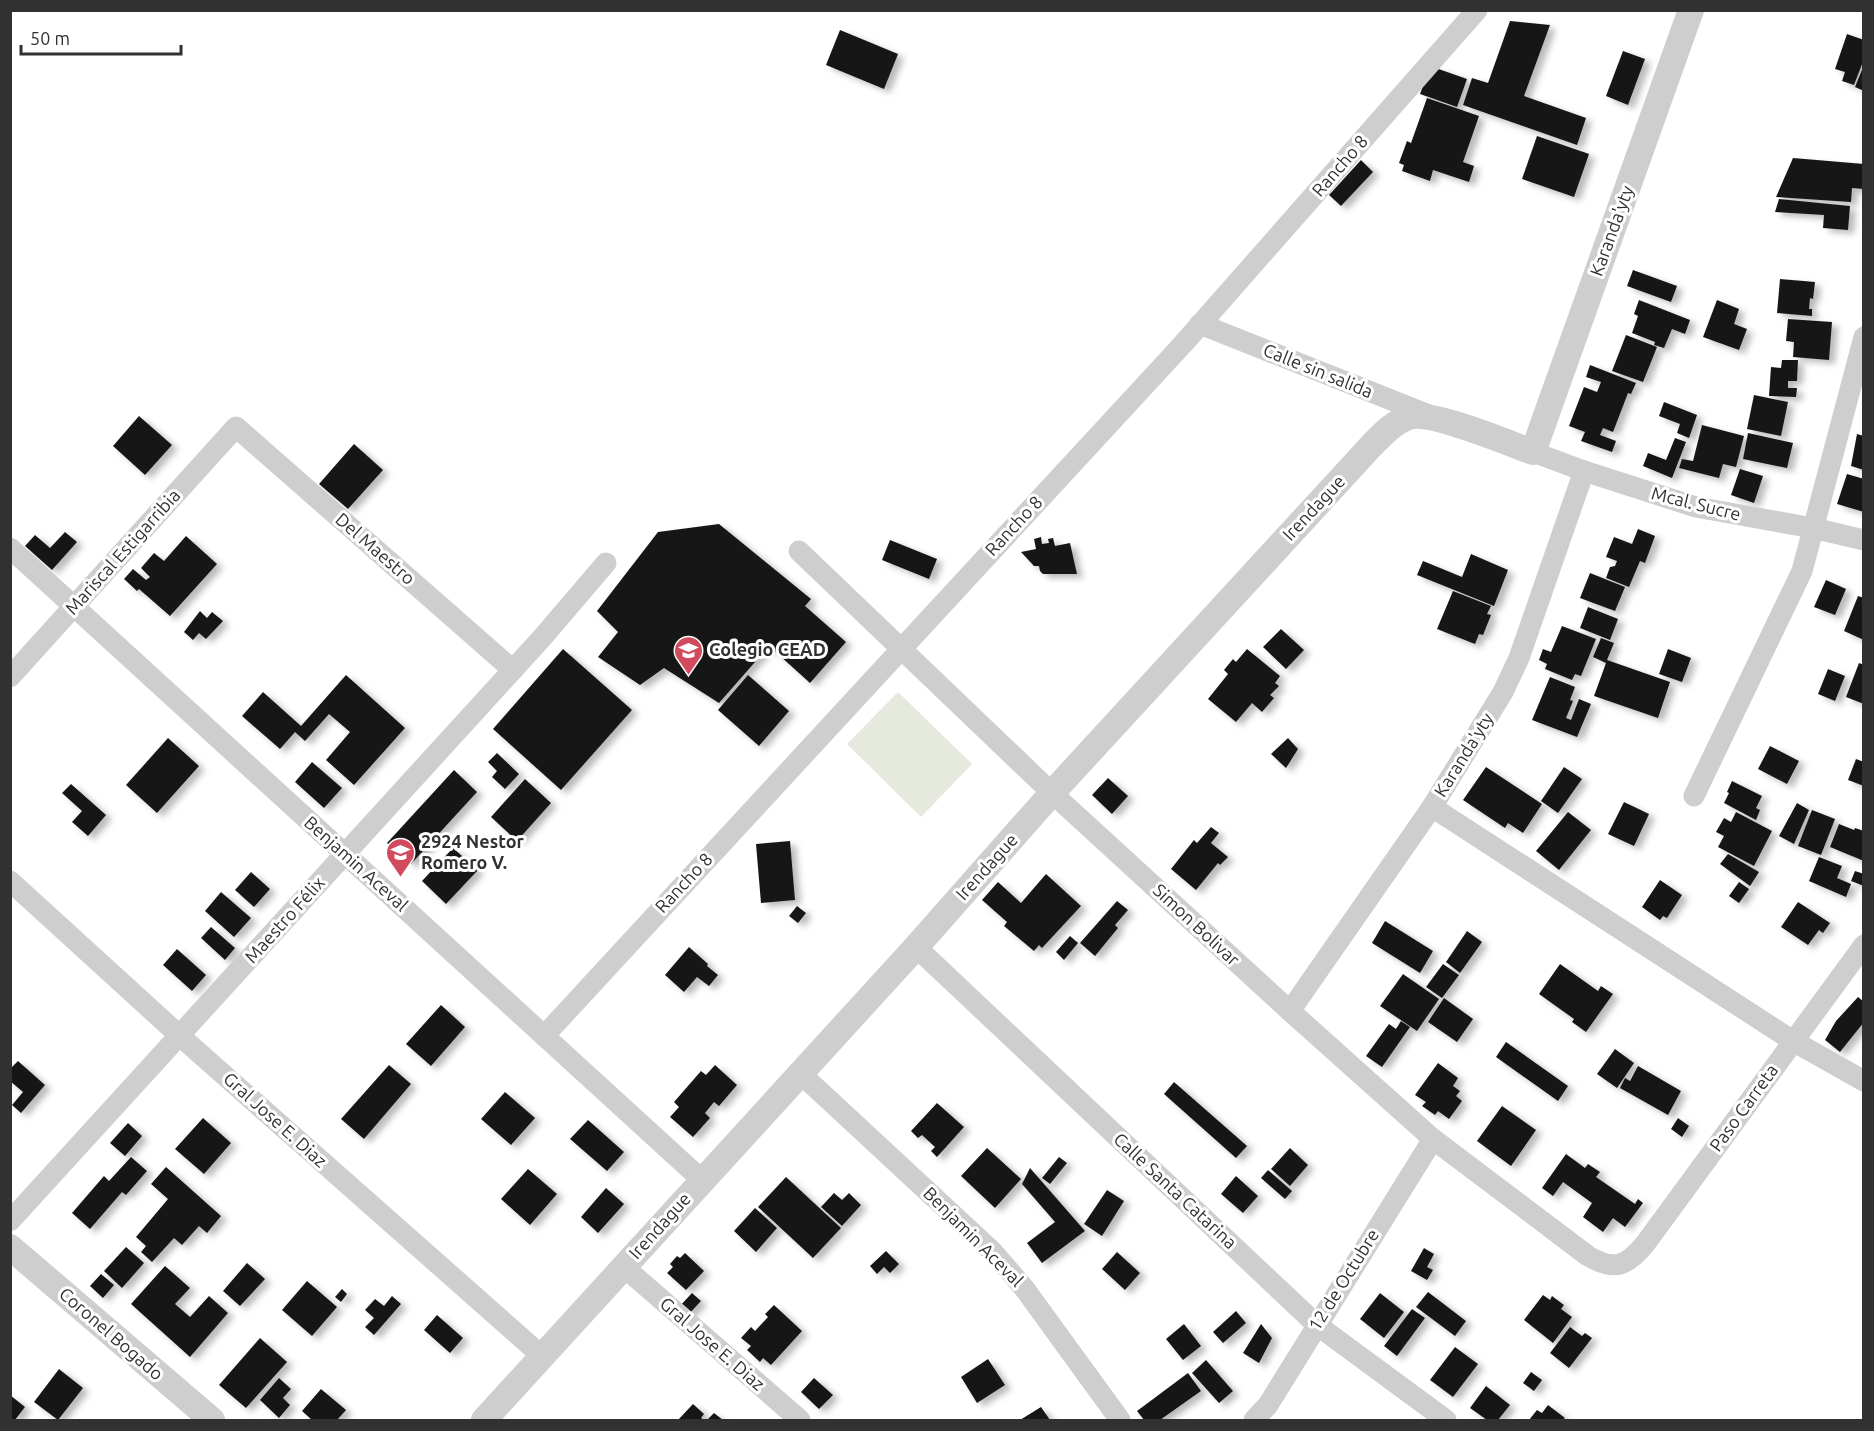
<svg xmlns="http://www.w3.org/2000/svg" width="1874" height="1431" viewBox="0 0 1874 1431" font-family="Ubuntu,sans-serif">
<defs>
<filter id="shadow"><feDropShadow dx="6" dy="4" stdDeviation="3" flood-color="#0004"/></filter>
</defs>
<rect width="100%" height="100%" fill="#fff"/>
<path fill="#e5e9de" d="M898,692L972,764L921,817L847,744Z"/>
<g fill="#181818" filter="url(#shadow)">
<path d="M1510,21L1550,25L1524,96L1586,118L1577,145L1463,105L1472,78L1488,83Z"/>
<path d="M840,30L898,54L884,89L826,65Z"/>
<path d="M1847,34L1864,40L1862,54L1864,59L1854,85L1842,81L1845,72L1835,69Z"/>
<path d="M1623,51L1645,59L1628,105L1606,96Z"/>
<path d="M1864,65V91L1855,87Z"/>
<path d="M1430,66L1467,79L1457,107L1420,94Z"/>
<path d="M1427,98L1479,116L1463,162L1474,166L1469,182L1433,170L1430,181L1402,171L1404,165L1399,163L1407,141L1411,143Z"/>
<path d="M1537,136L1589,154L1574,197L1522,179Z"/>
<path d="M1793,158L1864,164V189L1852,188L1851,202L1776,197Z"/>
<path d="M1361,160L1373,172L1341,206L1329,195Z"/>
<path d="M1779,199L1850,206L1848,230L1823,228L1824,215L1775,212Z"/>
<path d="M1633,270L1677,286L1671,302L1627,286Z"/>
<path d="M1780,279L1815,282L1813,299L1810,298L1809,309H1812V316L1777,313Z"/>
<path d="M1639,300L1690,320L1685,334L1672,329L1664,348L1654,345L1655,342L1632,333L1638,316L1634,314Z"/>
<path d="M1717,300L1739,309L1734,324L1747,329L1739,350L1703,337Z"/>
<path d="M1788,319L1832,322L1829,360L1793,357L1794,342L1786,341Z"/>
<path d="M1626,335L1657,347L1643,382L1612,371Z"/>
<path d="M1782,360H1798L1797,381H1788V388H1797L1796,397L1769,396L1771,367L1781,368Z"/>
<path d="M1590,365L1636,383L1631,394L1628,393L1613,432L1603,428L1600,435L1616,441L1612,452L1581,441L1585,432L1569,426L1584,387L1597,392L1601,382L1586,377Z"/>
<path d="M1754,395L1788,402L1781,436L1747,429Z"/>
<path d="M1664,402L1697,415L1689,438L1677,433L1680,424L1659,416Z"/>
<path d="M139,416L172,445L145,475L113,446Z"/>
<path d="M1702,425L1744,436L1736,467L1723,464L1719,478L1679,468L1682,459L1693,461Z"/>
<path d="M1748,433L1793,443L1787,468L1743,459Z"/>
<path d="M1857,434L1864,436V470L1851,466Z"/>
<path d="M1675,438L1686,442L1672,478L1643,466L1648,453L1666,460Z"/>
<path d="M354,444L383,470L348,509L319,484Z"/>
<path d="M1740,469L1763,476L1754,503L1731,495Z"/>
<path d="M1847,474L1864,479V512L1837,504Z"/>
<path d="M719,524L811,599L805,606L846,642L810,683L769,646L719,703L664,668L640,685L598,657L618,632L597,611L658,532Z"/>
<path d="M1638,529L1655,536L1645,563L1640,561L1629,587L1606,578L1610,567L1615,566L1617,561L1606,557L1614,537L1632,544Z"/>
<path d="M65,532L77,542L52,570L25,546L35,535L50,548Z"/>
<path d="M186,536L217,564L170,616L139,589L137,591L124,579L133,569L146,580L150,577L141,568L154,553L164,561Z"/>
<path d="M1041,537L1042,544L1049,543L1048,539L1053,538L1055,546L1070,543L1077,574H1043L1040,571L1039,566H1034L1021,552L1036,549L1034,539Z"/>
<path d="M890,540L937,559L929,579L882,560Z"/>
<path d="M1471,554L1508,570L1494,606L1417,575L1423,561L1462,577Z"/>
<path d="M1590,573L1625,587L1615,611L1580,598Z"/>
<path d="M1826,580L1846,589L1835,615L1814,607Z"/>
<path d="M1453,591L1491,606L1487,614L1491,615L1483,635L1479,634L1475,644L1437,629Z"/>
<path d="M1858,596L1864,598V640L1844,631Z"/>
<path d="M1588,607L1618,619L1610,640L1580,628Z"/>
<path d="M200,611L207,618L212,612L223,621L206,639L199,633L193,640L184,632Z"/>
<path d="M1562,626L1596,639L1581,676L1575,674L1572,680L1545,669L1547,664L1539,660L1543,649L1551,652Z"/>
<path d="M1281,629L1304,650L1286,669L1263,647Z"/>
<path d="M1601,638L1614,643L1607,660L1670,682L1658,718L1594,696L1606,663L1593,657Z"/>
<path d="M563,649L632,710L561,790L493,729Z"/>
<path d="M1247,649L1280,676L1275,683L1279,686L1270,695L1274,698L1262,712L1252,703L1236,722L1208,699L1228,674L1224,670L1233,659L1236,662Z"/>
<path d="M1668,649L1691,658L1682,682L1659,674Z"/>
<path d="M1859,663L1864,665V704L1846,697Z"/>
<path d="M1828,669L1845,676L1835,701L1818,694Z"/>
<path d="M346,675L405,728L354,785L326,760L350,732L329,714L305,741L295,732L280,749L242,716L263,692L301,726Z"/>
<path d="M748,675L789,711L759,746L718,710Z"/>
<path d="M1550,677L1575,687L1570,700L1573,701L1566,718L1571,720L1579,699L1591,704L1577,737L1532,720Z"/>
<path d="M168,738L199,766L157,813L126,785Z"/>
<path d="M1288,738L1298,749L1286,768L1271,754Z"/>
<path d="M1770,746L1799,761L1787,784L1758,769Z"/>
<path d="M497,753L519,774L505,789L492,777L497,771L488,762Z"/>
<path d="M1856,759L1864,762V786L1848,780Z"/>
<path d="M312,762L342,788L324,808L295,782Z"/>
<path d="M1486,767L1542,804L1523,833L1508,823L1505,828L1463,800Z"/>
<path d="M1564,767L1582,779L1558,813L1541,801Z"/>
<path d="M454,770L477,792L411,864L387,843Z"/>
<path d="M1108,778L1128,796L1112,814L1092,795Z"/>
<path d="M525,779L551,803L517,841L491,817Z"/>
<path d="M1732,781L1762,796L1756,808L1760,810L1756,820L1724,803L1729,793L1727,792Z"/>
<path d="M71,784L106,815L88,836L72,822L82,811L62,793Z"/>
<path d="M1624,802L1649,814L1634,846L1608,834Z"/>
<path d="M1797,803L1809,810L1794,844L1779,836Z"/>
<path d="M1812,810L1835,819L1821,855L1798,846Z"/>
<path d="M1568,812L1591,830L1559,870L1536,851Z"/>
<path d="M1736,812L1772,831L1754,866L1718,847L1724,836L1716,832L1724,818L1731,822Z"/>
<path d="M1839,824L1854,830L1855,828L1864,831V861L1830,847Z"/>
<path d="M1211,827L1219,833L1211,843L1228,857L1220,865L1218,863L1196,890L1171,869L1194,840L1197,843Z"/>
<path d="M790,841L795,900L761,903L756,844Z"/>
<path d="M453,848L478,870L446,904L422,881Z"/>
<path d="M1728,854L1759,872L1750,886L1720,864Z"/>
<path d="M1819,857L1842,866L1837,878L1851,884L1846,897L1809,881Z"/>
<path d="M1855,871L1864,874V886L1851,881Z"/>
<path d="M251,872L270,889L254,907L235,890Z"/>
<path d="M1046,874L1081,906L1042,948L1039,945L1034,951L1004,926L1007,922L982,900L998,882L1021,903Z"/>
<path d="M1660,880L1682,895L1667,918L1663,916L1660,920L1642,907Z"/>
<path d="M1739,882L1749,889L1739,903L1729,896Z"/>
<path d="M221,892L251,918L234,937L205,911Z"/>
<path d="M1117,901L1128,910L1115,925L1118,928L1095,956L1080,943Z"/>
<path d="M1798,902L1830,923L1823,933L1819,930L1808,945L1781,927Z"/>
<path d="M797,906L806,913L798,923L789,916Z"/>
<path d="M1385,921L1433,951L1420,973L1372,943Z"/>
<path d="M211,927L235,948L225,960L201,938Z"/>
<path d="M1467,931L1482,942L1460,973L1446,962Z"/>
<path d="M1070,936L1078,943L1064,960L1056,952Z"/>
<path d="M689,947L708,964L707,966L718,975L709,986L697,977L684,992L665,975Z"/>
<path d="M177,949L206,975L192,991L163,965Z"/>
<path d="M1443,964L1459,975L1442,998L1426,987Z"/>
<path d="M1560,964L1598,991L1601,986L1613,994L1586,1032L1572,1022L1574,1019L1539,994Z"/>
<path d="M1403,974L1439,999L1417,1031L1380,1006Z"/>
<path d="M1858,997L1864,1002V1022L1840,1052L1825,1040L1836,1021Z"/>
<path d="M1444,998L1473,1019L1457,1042L1428,1022Z"/>
<path d="M441,1005L465,1027L431,1066L406,1044Z"/>
<path d="M1401,1021L1410,1027L1382,1067L1366,1056L1389,1024L1396,1029Z"/>
<path d="M1506,1042L1568,1086L1558,1101L1496,1057Z"/>
<path d="M1615,1049L1634,1063L1617,1088L1597,1074Z"/>
<path d="M18,1061L45,1085L21,1113L12,1105L23,1092L10,1081V1069Z"/>
<path d="M1438,1063L1458,1078L1453,1086L1460,1091L1456,1096L1462,1101L1449,1119L1438,1111L1435,1115L1422,1106L1426,1102L1415,1095Z"/>
<path d="M389,1065L411,1084L364,1139L341,1119Z"/>
<path d="M715,1065L737,1085L719,1106L714,1102L705,1113L710,1118L693,1137L670,1117L679,1107L674,1102L701,1071L706,1075Z"/>
<path d="M1638,1066L1681,1091L1668,1115L1620,1088L1625,1078L1630,1081Z"/>
<path d="M1174,1082L1247,1146L1236,1158L1164,1094Z"/>
<path d="M505,1092L535,1118L511,1145L481,1119Z"/>
<path d="M937,1103L964,1127L937,1157L931,1151L935,1147L922,1135L918,1138L911,1131Z"/>
<path d="M1502,1106L1536,1130L1511,1166L1477,1141Z"/>
<path d="M203,1118L231,1143L204,1174L175,1149Z"/>
<path d="M1678,1118L1689,1126L1682,1137L1671,1129Z"/>
<path d="M588,1120L624,1152L607,1171L570,1139Z"/>
<path d="M128,1123L142,1136L125,1156L110,1143Z"/>
<path d="M987,1148L1021,1179L995,1208L961,1176Z"/>
<path d="M1290,1148L1308,1165L1290,1186L1271,1169Z"/>
<path d="M1566,1154L1585,1168L1588,1164L1600,1172L1596,1177L1635,1204L1638,1199L1643,1203L1625,1227L1613,1218L1603,1232L1583,1217L1592,1203L1563,1182L1553,1196L1542,1188Z"/>
<path d="M131,1157L147,1171L126,1195L122,1192L90,1229L72,1213L104,1176L109,1181Z"/>
<path d="M1059,1157L1067,1163L1050,1184L1042,1178Z"/>
<path d="M166,1167L221,1216L207,1233L199,1226L182,1245L174,1238L152,1262L141,1252L146,1246L136,1237L168,1199L151,1184Z"/>
<path d="M1030,1168L1085,1231L1042,1263L1027,1243L1055,1222L1022,1184Z"/>
<path d="M528,1169L557,1194L530,1225L501,1199Z"/>
<path d="M1268,1170L1292,1191L1285,1199L1261,1178Z"/>
<path d="M1236,1176L1258,1196L1243,1213L1221,1194Z"/>
<path d="M786,1177L841,1228L813,1258L758,1207Z"/>
<path d="M606,1188L624,1204L598,1233L581,1217Z"/>
<path d="M1107,1190L1124,1201L1102,1236L1084,1224Z"/>
<path d="M834,1193L842,1200L849,1193L861,1205L842,1226L821,1207Z"/>
<path d="M755,1208L777,1228L756,1252L734,1231Z"/>
<path d="M126,1247L144,1263L122,1288L104,1271Z"/>
<path d="M1424,1248L1434,1254L1427,1267L1433,1270L1427,1280L1411,1271Z"/>
<path d="M886,1251L899,1264L890,1273L884,1267L877,1274L870,1266Z"/>
<path d="M1117,1252L1140,1273L1125,1290L1102,1269Z"/>
<path d="M685,1253L704,1271L686,1290L667,1273L673,1267L670,1264L677,1256L680,1258Z"/>
<path d="M247,1263L265,1279L240,1306L223,1291Z"/>
<path d="M165,1266L190,1288L175,1304L190,1317L209,1296L228,1313L190,1357L131,1304Z"/>
<path d="M101,1274L114,1285L103,1298L90,1286Z"/>
<path d="M307,1281L337,1307L312,1336L282,1310Z"/>
<path d="M342,1289L347,1294L341,1302L335,1297Z"/>
<path d="M1428,1292L1466,1321L1455,1336L1416,1307Z"/>
<path d="M692,1293L701,1301L687,1316L678,1308Z"/>
<path d="M1380,1293L1404,1312L1384,1338L1360,1319Z"/>
<path d="M1543,1295L1550,1300L1552,1296L1564,1305L1561,1309L1572,1317L1553,1343L1524,1320Z"/>
<path d="M392,1296L401,1304L374,1335L365,1327L374,1318L365,1310L375,1299L384,1306Z"/>
<path d="M774,1305L802,1331L771,1365L763,1358L760,1362L747,1350L751,1346L741,1338L751,1327L755,1331L768,1317L765,1314Z"/>
<path d="M1412,1309L1425,1318L1397,1356L1384,1346Z"/>
<path d="M1236,1311L1246,1323L1223,1343L1213,1332Z"/>
<path d="M437,1315L463,1338L450,1353L424,1330Z"/>
<path d="M1184,1324L1201,1346L1183,1360L1166,1339Z"/>
<path d="M1261,1324L1272,1338L1259,1363L1243,1353Z"/>
<path d="M1570,1327L1582,1336L1585,1333L1592,1338L1569,1368L1550,1353Z"/>
<path d="M260,1338L287,1362L246,1408L219,1385Z"/>
<path d="M1455,1347L1478,1364L1453,1397L1430,1380Z"/>
<path d="M988,1359L1005,1385L977,1403L961,1377Z"/>
<path d="M1206,1360L1233,1391L1219,1403L1192,1373Z"/>
<path d="M59,1369L83,1388L58,1420L34,1402Z"/>
<path d="M1531,1372L1542,1380L1534,1391L1523,1383Z"/>
<path d="M1188,1373L1201,1391L1160,1420H1144L1137,1411Z"/>
<path d="M279,1378L291,1389L283,1398L290,1405L279,1418L260,1400Z"/>
<path d="M814,1378L833,1395L819,1409L801,1392Z"/>
<path d="M1486,1386L1510,1405L1498,1420H1487L1470,1408Z"/>
<path d="M321,1389L346,1410L337,1420H312L302,1411Z"/>
<path d="M10,1395L25,1407L15,1420H10Z"/>
<path d="M693,1404L704,1414L701,1418L704,1420H678Z"/>
<path d="M1548,1405L1565,1418L1562,1420H1529L1537,1410L1542,1413Z"/>
<path d="M1041,1407L1050,1420H1020Z"/>
<path d="M714,1413L723,1420H707Z"/>
</g>
<g fill="none" stroke-linecap="round" stroke-linejoin="round">
<g stroke="#cecece" stroke-width="21">
<path d="M1200,324L1429,415"/>
<path d="M1533,452L1584,471L1696,507L1813,528L1864,540"/>
<path d="M10,548L702,1180"/>
<path d="M799,551L1052,793L1290,1011L1433,1139L1588,1256C1614,1271 1626,1267 1645,1244L1864,945"/>
<path d="M10,677L236,427L513,670"/>
<path d="M1694,796L1802,571L1864,337"/>
<path d="M1432,807L1793,1041L1864,1081"/>
<path d="M10,881L180,1036L542,1356"/>
<path d="M916,947L1317,1325L1446,1420"/>
<path d="M1290,1011L1432,807L1503,692L1519,658L1584,471"/>
<path d="M544,1036L1183,344L1477,10"/>
<path d="M801,1074L993,1252L1024,1288L1120,1420"/>
<path d="M10,1221L541,639L606,563"/>
<path d="M624,1267L800,1420"/>
<path d="M1254,1420L1268,1405L1433,1139"/>
</g>
<g stroke="#cecece" stroke-width="26">
<path d="M10,1247L212,1420"/>
<path d="M484,1420L916,947L1052,793L1372,445C1383,434 1394,422 1409,417C1430,410 1508,443 1533,452L1691,10"/>
</g>
</g>
<defs>
<symbol id="university-pin" viewBox="-11 -11 22 30"><path d="M0 17L-7.5 6A9.5 9.5 0 1 1 7.5 6Z" fill="#d24a5e" stroke="#fff"/><path d="M0-5L7-2L0 1L-7-2ZM-4 1L0 2.5L4 1V4Q0 6-4 4Z" fill="#fff"/></symbol>
<symbol id="school-pin" viewBox="-11 -11 22 30"><path d="M0 17L-7.5 6A9.5 9.5 0 1 1 7.5 6Z" fill="#d24a5e" stroke="#fff"/><path d="M0-5L7-2L0 1L-7-2ZM-4 1L0 2.5L4 1V4Q0 6-4 4Z" fill="#fff"/></symbol>
</defs>
<g fill-rule="evenodd">
<use href="#university-pin" x="672" y="634" width="33" height="45"/>
<use href="#school-pin" x="384" y="836" width="33" height="45"/>
</g>
<g text-anchor="middle" stroke-width="6" stroke-linejoin="round" paint-order="stroke">
<g font-size="18" fill="#313131" stroke="#fff">
<text transform="translate(1340 166) rotate(-49)" y="6">Rancho 8</text>
<text transform="translate(1612 231) rotate(-70)" y="6">Karanda'yty</text>
<text transform="translate(1318 371) rotate(22)" y="6">Calle sin salida</text>
<text transform="translate(1696 504) rotate(14)" y="6">Mcal. Sucre</text>
<text transform="translate(1314 508) rotate(-47)" y="6">Irendague</text>
<text transform="translate(1014 526) rotate(-47)" y="6">Rancho 8</text>
<text transform="translate(375 549) rotate(41)" y="6">Del Maestro</text>
<text transform="translate(123 552) rotate(-48)" y="6">Mariscal Estigarribia</text>
<text transform="translate(1464 755) rotate(-58)" y="6">Karanda'yty</text>
<text transform="translate(356 864) rotate(42)" y="6">Benjamin Aceval</text>
<text transform="translate(987 867) rotate(-48)" y="6">Irendague</text>
<text transform="translate(684 883) rotate(-47)" y="6">Rancho 8</text>
<text transform="translate(285 920) rotate(-48)" y="6">Maestro Félix</text>
<text transform="translate(1196 925) rotate(43)" y="6">Simon Bolivar</text>
<text transform="translate(1744 1108) rotate(-54)" y="6">Paso Carreta</text>
<text transform="translate(275 1120) rotate(42)" y="6">Gral Jose E. Diaz</text>
<text transform="translate(1175 1191) rotate(43)" y="6">Calle Santa Catarina</text>
<text transform="translate(660 1226) rotate(-48)" y="6">Irendague</text>
<text transform="translate(973 1237) rotate(45)" y="6">Benjamin Aceval</text>
<text transform="translate(1344 1280) rotate(-58)" y="6">12 de Octubre</text>
<text transform="translate(111 1334) rotate(41)" y="6">Coronel Bogado</text>
<text transform="translate(712 1344) rotate(41)" y="6">Gral Jose E. Diaz</text>
</g>
<g font-size="18" font-weight="bold" fill="#313131" stroke="#fff" text-anchor="start">
<text x="709" y="656">Colegio CEAD</text>
<text x="421" y="848">2924 Nestor<tspan x="421" dy="21">Romero V.</tspan></text>
</g>
</g>
<rect width="1874" height="1431" fill="none" stroke="#313131" stroke-width="24"/>
<path d="M21 45v9h160v-9" fill="none" stroke="#313131" stroke-width="3"/>
<text x="30" y="45" font-size="18" fill="#313131" stroke="#ffffff" stroke-width="4.5" paint-order="stroke">50 m</text>
</svg>
